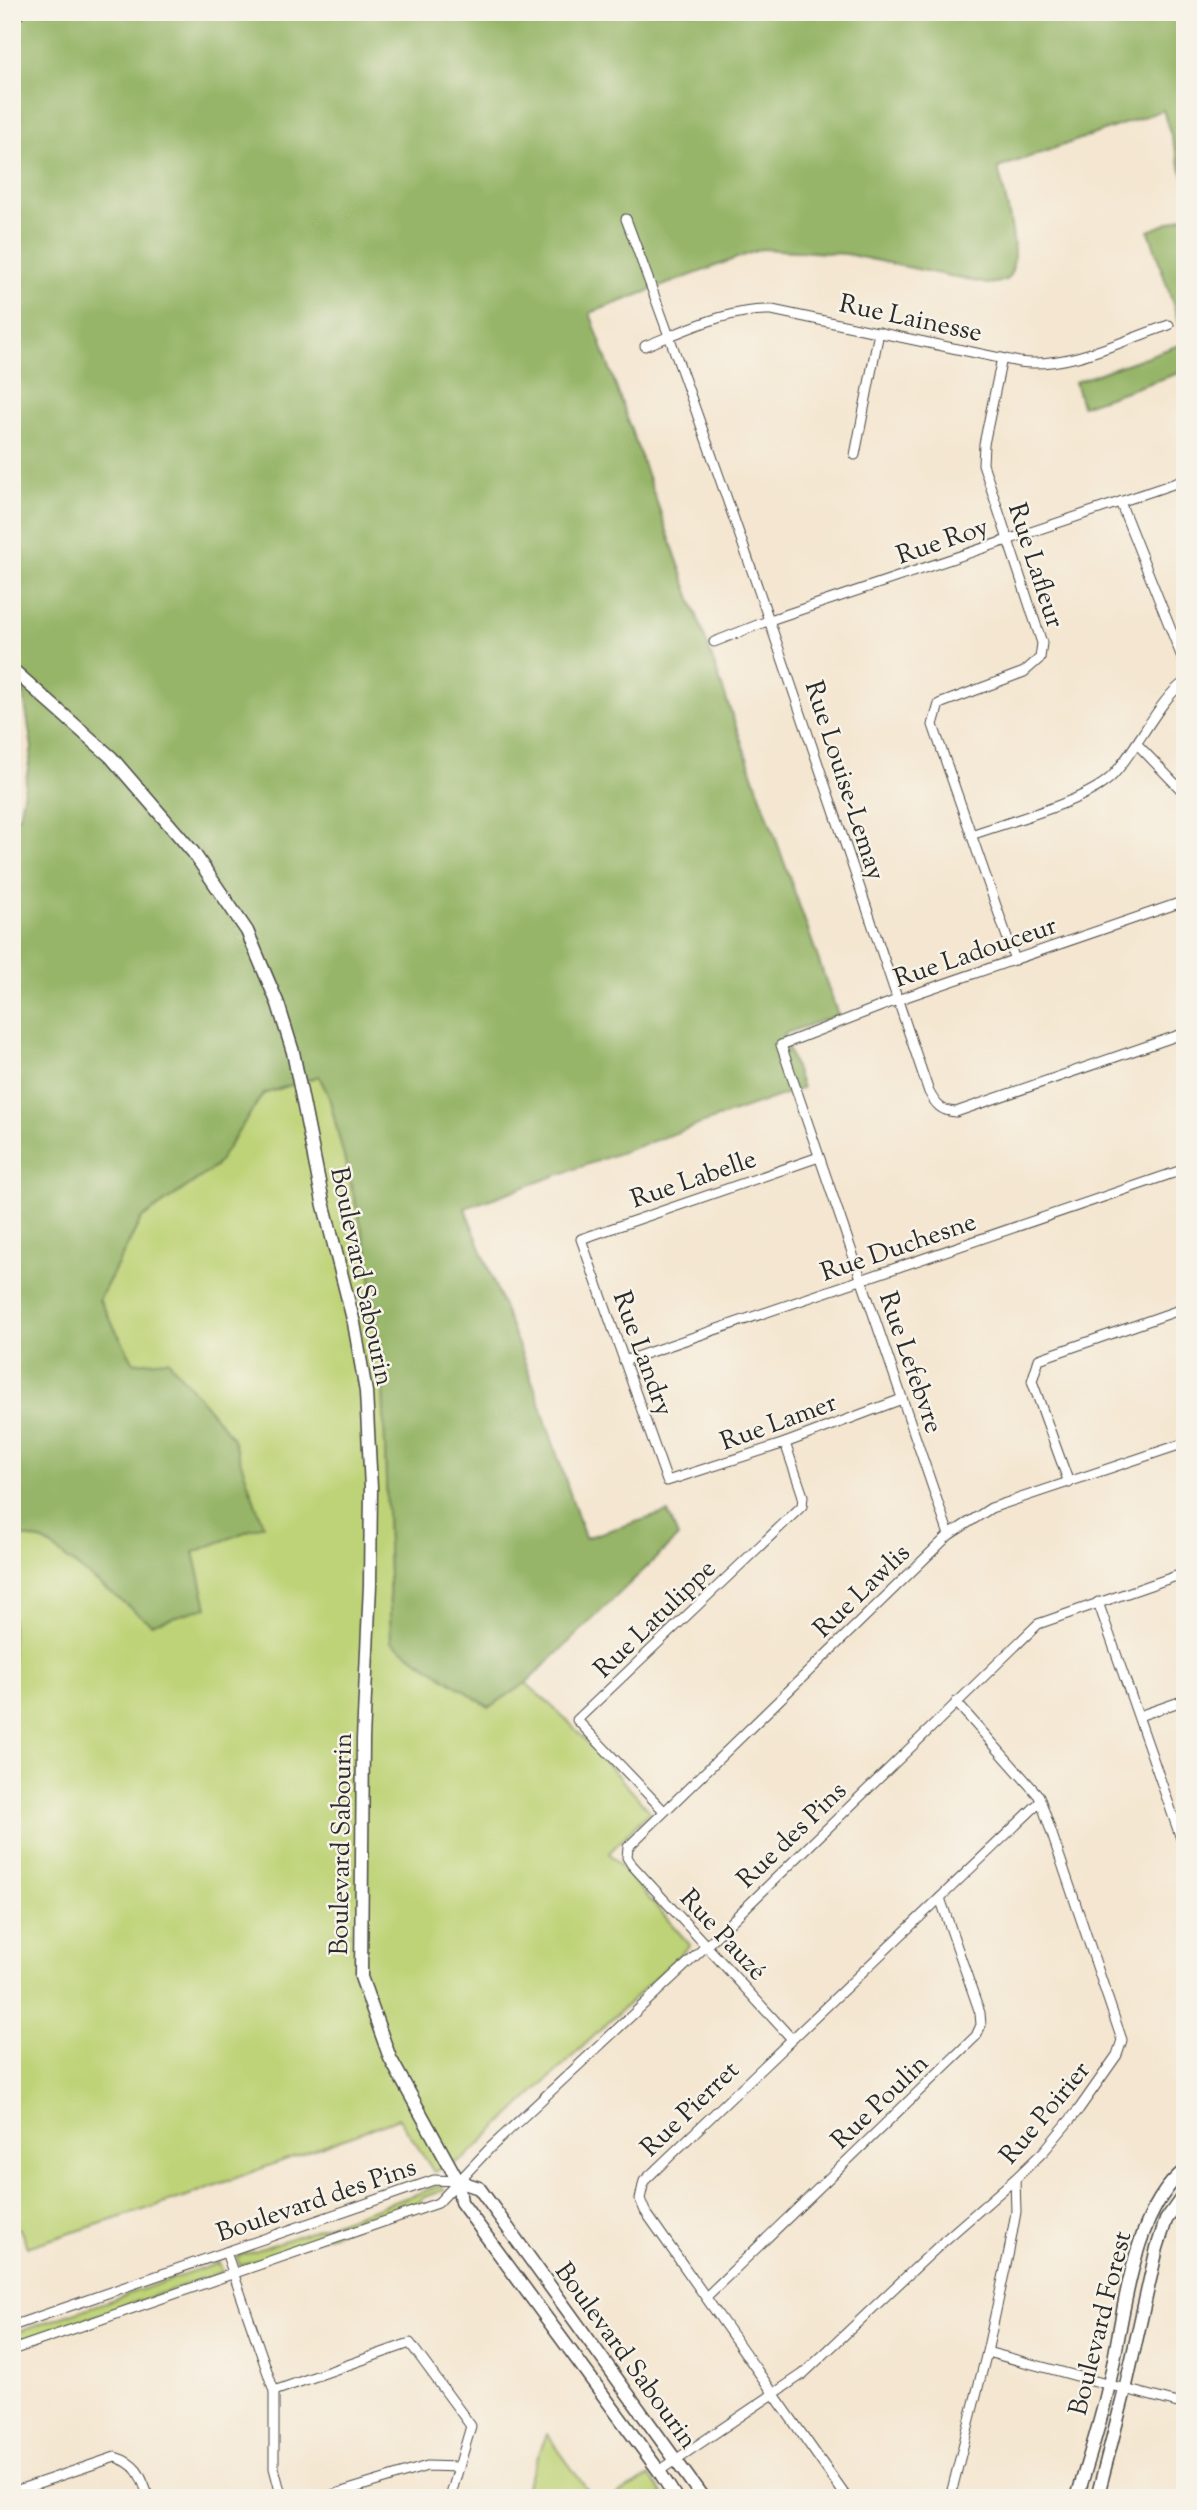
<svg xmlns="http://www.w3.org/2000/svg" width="1197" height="2510" viewBox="0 0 1197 2510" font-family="'Sorts Mill Goudy',serif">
<rect width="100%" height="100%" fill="#f7f3e8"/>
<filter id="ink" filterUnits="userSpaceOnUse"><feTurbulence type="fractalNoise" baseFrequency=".0143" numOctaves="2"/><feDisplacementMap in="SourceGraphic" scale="14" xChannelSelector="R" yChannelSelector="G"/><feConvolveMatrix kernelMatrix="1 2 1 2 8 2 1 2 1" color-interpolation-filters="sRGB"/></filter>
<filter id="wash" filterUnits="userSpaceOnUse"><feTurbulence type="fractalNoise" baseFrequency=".00686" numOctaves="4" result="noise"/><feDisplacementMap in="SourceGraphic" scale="28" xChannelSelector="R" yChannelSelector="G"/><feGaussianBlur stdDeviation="1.57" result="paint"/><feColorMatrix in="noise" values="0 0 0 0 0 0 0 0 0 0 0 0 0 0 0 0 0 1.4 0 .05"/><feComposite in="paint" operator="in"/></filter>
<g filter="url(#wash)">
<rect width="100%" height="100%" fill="#f4e6d0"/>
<g fill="#bed377" stroke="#747f51" stroke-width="2">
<path d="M319,1076L329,1097L368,1253L383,1382L391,1642L489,1707L526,1683L566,1719L650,1811L609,1853L690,1945L465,2158L434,2172L399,2118L184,2197L27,2247L20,2229L12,2226V1534L44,1541L152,1624L194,1552L262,1525L134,1363L99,1300L141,1219L215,1167L263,1094Z"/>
<path d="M442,2185L444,2190L424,2197L415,2206L240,2266L237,2257Z"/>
<path d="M219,2263L223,2272L12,2345V2334Z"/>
<path d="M547,2434L593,2498H521Z"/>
<path d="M650,2476L666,2498H610Z"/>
</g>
<g fill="#96b568" stroke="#60704a" stroke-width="2">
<path d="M12,12H1185V180L1163,110L998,168C1003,190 1024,259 1008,278C1003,283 994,283 987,284L846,254L761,249L590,313L838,1015L783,1034L802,1088L465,1208L534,1386L585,1538L668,1512L678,1537L526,1683L489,1707L391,1642L383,1382L368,1253L329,1097L319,1076L263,1094L215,1167L141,1219L99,1300L134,1363L168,1360L232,1437L263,1525L194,1552L207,1607L151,1624L44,1541L12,1534V819L19,816L32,748L16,645L12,638Z"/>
<path d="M1185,216V341L1149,231Z"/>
<path d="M1185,343V371L1082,406L1075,382Z"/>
</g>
</g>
<g filter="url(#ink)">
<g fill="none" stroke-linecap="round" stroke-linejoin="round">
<defs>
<g id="street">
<path d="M626,219C734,508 830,801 929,1092C936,1105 941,1111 956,1112L1185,1033"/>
<path d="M645,346C684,331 729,308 772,310L1019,362C1067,369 1124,340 1169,325"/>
<path d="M1002,358L984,444L983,464L1042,643L1040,658L1024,672L939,704L933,725L1015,960"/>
<path d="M855,455L879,332"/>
<path d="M1120,502L1185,665"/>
<path d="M714,642L770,620L1185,480"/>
<path d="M1138,745L1185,794"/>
<path d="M971,835C1007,822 1089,801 1113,775C1136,751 1161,696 1185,682"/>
<path d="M819,1157L581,1239L667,1481L785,1443L902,1399"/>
<path d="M624,1361L1185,1169"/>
<path d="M1069,1483L1032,1381L1039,1359L1185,1308"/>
<path d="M949,1535L781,1045L897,1000L1185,901"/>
<path d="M1098,1602L1185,1850"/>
<path d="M1139,1716L1185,1700"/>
<path d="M664,1811L577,1720L802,1506L803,1496L785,1443"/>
<path d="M792,2039L632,1865L627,1857L628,1847L949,1535L991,1508L1185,1443"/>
<path d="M226,2252L274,2391V2468L280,2491L288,2498"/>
<path d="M706,2297L976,2036L981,2025L980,2013L940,1898"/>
<path d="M12,2326L434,2180L458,2181"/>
<path d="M12,2350L438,2203L491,2147L705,1947L1038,1624L1185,1573"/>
<path d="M987,2352L1185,2405"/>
<path d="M274,2391L410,2343L471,2426L450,2498"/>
<path d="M659,2471L803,2374L944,2241L1015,2179L1044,2151L1079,2109L1117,2055L1122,2040L1039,1796L956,1702"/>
<path d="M12,2492L115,2457C138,2464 141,2476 149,2498"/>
<path d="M322,2498L427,2466L459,2467"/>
<path d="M847,2498L645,2211L640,2199L644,2181L1040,1802"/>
<path d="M950,2498L987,2352L1009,2251L1016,2212L1015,2179"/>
</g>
<g id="secondary">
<path d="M12,17L19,12"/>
<path d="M12,669L111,757L193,852L247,931L278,1004L293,1052L323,1202L354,1323L366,1392L371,1488L370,1585L363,1739L361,1977L390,2058L458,2181L461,2202L659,2471L676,2498"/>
<path d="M458,2181L479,2188L703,2498"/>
<path d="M1077,2498C1088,2460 1101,2422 1109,2384C1124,2319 1131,2212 1185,2170"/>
<path d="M1097,2498L1125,2390L1157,2248L1166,2220L1185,2193"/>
</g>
</defs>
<use href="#street" stroke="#494744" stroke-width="11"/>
<use href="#secondary" stroke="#494744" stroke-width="15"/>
<use href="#street" stroke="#fff" stroke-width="9"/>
<use href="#secondary" stroke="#fff" stroke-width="12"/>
</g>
</g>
<g text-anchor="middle" stroke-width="5" stroke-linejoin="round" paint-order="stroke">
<g font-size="26" fill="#2b2b2b" stroke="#f7f3e8">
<text transform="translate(911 317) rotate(12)" y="9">Rue Lainesse</text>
<text transform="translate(942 540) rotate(-19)" y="9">Rue Roy</text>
<text transform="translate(1037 565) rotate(72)" y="9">Rue Lafleur</text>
<text transform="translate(846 780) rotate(72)" y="9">Rue Louise-Lemay</text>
<text transform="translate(975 951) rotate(-19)" y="9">Rue Ladouceur</text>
<text transform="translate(693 1178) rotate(-19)" y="9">Rue Labelle</text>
<text transform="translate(898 1246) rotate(-19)" y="9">Rue Duchesne</text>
<text transform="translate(363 1276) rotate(78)" y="9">Boulevard Sabourin</text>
<text transform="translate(644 1353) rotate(70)" y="9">Rue Landry</text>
<text transform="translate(912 1362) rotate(71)" y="9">Rue Lefebvre</text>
<text transform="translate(778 1421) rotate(-20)" y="9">Rue Lamer</text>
<text transform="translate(861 1590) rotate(-44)" y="9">Rue Lawlis</text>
<text transform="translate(654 1618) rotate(-44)" y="9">Rue Latulippe</text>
<text transform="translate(791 1834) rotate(-44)" y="9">Rue des Pins</text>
<text transform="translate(340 1844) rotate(-89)" y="9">Boulevard Sabourin</text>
<text transform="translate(724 1934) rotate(47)" y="9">Rue Pauzé</text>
<text transform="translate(879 2101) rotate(-44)" y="9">Rue Poulin</text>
<text transform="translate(689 2108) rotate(-44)" y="9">Rue Pierret</text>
<text transform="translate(1044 2112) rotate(-50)" y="9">Rue Poirier</text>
<text transform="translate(316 2199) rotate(-19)" y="9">Boulevard des Pins</text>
<text transform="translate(1099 2323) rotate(-76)" y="9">Boulevard Forest</text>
<text transform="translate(627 2355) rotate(54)" y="9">Boulevard Sabourin</text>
</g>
</g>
<rect width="1197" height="2510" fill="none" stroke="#f7f3e8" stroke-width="42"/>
</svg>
